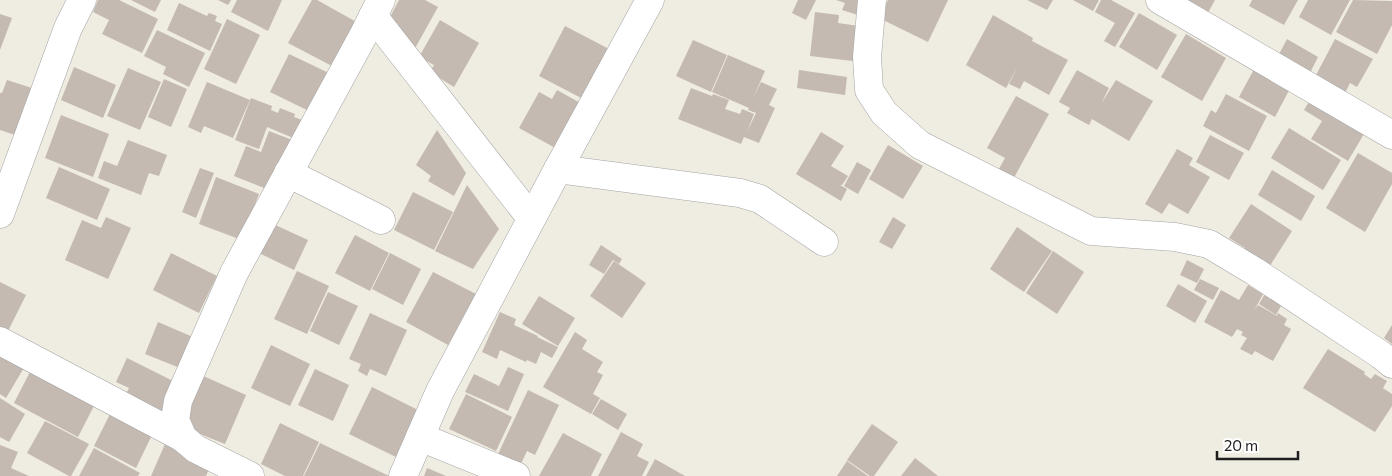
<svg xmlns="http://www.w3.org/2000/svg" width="1392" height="476" viewBox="0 0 1392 476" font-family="Commissioner,sans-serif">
<rect width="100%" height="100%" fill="#efece2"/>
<g fill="#c4bab2">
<path d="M98,0H119L158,19L142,53L102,34L109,20L93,12Z"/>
<path d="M131,0H161L155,12Z"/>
<path d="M218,0H231L228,5Z"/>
<path d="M237,0H282L268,31L231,12Z"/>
<path d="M312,0H317L360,24L332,66L288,43Z"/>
<path d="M399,0H425L438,7L413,52L389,19Z"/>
<path d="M798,0H816L806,20L792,13Z"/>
<path d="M836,0H862L861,16L842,10L845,3Z"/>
<path d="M888,0H948L928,42L879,18Z"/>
<path d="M1027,0H1053L1047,10Z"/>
<path d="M1073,0H1099L1093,11Z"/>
<path d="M1101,0H1111L1135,13L1115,47L1104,41L1115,23L1095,12Z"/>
<path d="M1174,0H1215L1205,18Z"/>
<path d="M1252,0H1298L1284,25L1249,6Z"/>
<path d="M1308,0H1350L1331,35L1299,17Z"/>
<path d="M1353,0L1392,1V25L1377,54L1336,32Z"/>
<path d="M179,3L207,16L209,13L217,16L215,21L222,24L210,51L167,30Z"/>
<path d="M815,12L839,15L838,23L866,27L861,62L810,56Z"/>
<path d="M1139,13L1177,35L1157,70L1119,47Z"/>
<path d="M0,14L12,18L0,50Z"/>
<path d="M993,15L1033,38L1032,41L1068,60L1049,95L1024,81L1020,89L1009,84L1018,66L1006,88L966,65Z"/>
<path d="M227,19L260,35L236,84L204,69Z"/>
<path d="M440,20L479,43L454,87L430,72L434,65L419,57Z"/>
<path d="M565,26L611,50L585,100L539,76Z"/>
<path d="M157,30L205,53L189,87L163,74L166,67L144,56Z"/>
<path d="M1186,34L1226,58L1202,101L1161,77Z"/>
<path d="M1287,39L1318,57L1309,75L1277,58Z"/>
<path d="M1335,39L1373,59L1357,87L1350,83L1344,95L1314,79Z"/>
<path d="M693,40L727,55L711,92L676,76Z"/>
<path d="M289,54L331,74L313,113L270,92Z"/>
<path d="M728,55L765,71L753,98L761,82L777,89L769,105L775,108L759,143L744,137L741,144L678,119L691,88L712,96L713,94L729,100L725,109L740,114L742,109L754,114L747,132L756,113L748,110L749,108L712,92Z"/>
<path d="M1259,60L1295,79L1275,117L1239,97Z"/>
<path d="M74,67L116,85L103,118L61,100Z"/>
<path d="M128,68L161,82L140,130L107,116Z"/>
<path d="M799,70L847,77L845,95L797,88Z"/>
<path d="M1077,70L1109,88L1101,104L1116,80L1153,101L1129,141L1092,119L1089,125L1067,113L1070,108L1059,102Z"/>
<path d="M164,79L187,89L171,127L148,117Z"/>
<path d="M7,80L38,90L33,107L25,104L15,135L0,130V93H2Z"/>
<path d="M207,82L250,100L233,138L204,126L201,133L188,127Z"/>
<path d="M557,90L584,105L559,150L519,128L539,92L552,99Z"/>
<path d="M1226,94L1267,116L1249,151L1203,126L1211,110L1216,113Z"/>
<path d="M1313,95L1368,127L1348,161L1311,139L1322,121L1304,110Z"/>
<path d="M1016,96L1049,114L1010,185L995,176L1005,158L987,148Z"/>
<path d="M251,98L272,106L271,110L278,113L280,108L295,114L294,117L305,121L298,140L267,127L259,149L235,140Z"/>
<path d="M61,115L109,134L93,177L45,158Z"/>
<path d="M1289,128L1341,160L1323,190L1271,158Z"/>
<path d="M437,130L466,173L454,196L428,181L431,176L416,165Z"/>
<path d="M269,131L300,143L272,191L234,176L246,146L261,152Z"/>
<path d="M821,132L844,146L831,166L848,176L842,185H840L847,189L841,201L796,174Z"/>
<path d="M1210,135L1244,153L1229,180L1196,162Z"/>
<path d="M128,140L167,155L159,176L149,173L141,195L98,178L104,161L117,166Z"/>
<path d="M888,145L923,166L903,199L869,179Z"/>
<path d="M1177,149L1193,158L1189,165L1210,177L1188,214L1169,203L1162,214L1145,204Z"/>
<path d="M1358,153L1392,173V184L1365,232L1326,208Z"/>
<path d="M857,162L871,170L858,194L844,186Z"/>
<path d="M59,167L110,189L97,220L46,198Z"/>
<path d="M200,168L214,173L196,218L182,212Z"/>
<path d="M1272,170L1315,196L1301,221L1258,195Z"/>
<path d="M216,177L259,194L252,212L247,242L199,224Z"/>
<path d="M467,185L499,229L473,269L435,251Z"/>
<path d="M413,192L453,212L434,250L394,230Z"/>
<path d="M1251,204L1292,231L1266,272L1240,255L1245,248L1229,238Z"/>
<path d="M106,217L131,228L108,279L65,260L82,220L101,228Z"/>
<path d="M893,217L906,225L892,249L879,242Z"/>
<path d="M273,224L308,240L294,270L259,253Z"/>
<path d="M1017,227L1052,251L1024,292L990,269Z"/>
<path d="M355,235L389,253L370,291L335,273Z"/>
<path d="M601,245L622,259L619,264L613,260L604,274L589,265Z"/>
<path d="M1053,251L1084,272L1057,314L1026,293Z"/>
<path d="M171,253L217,276L199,313L153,290Z"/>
<path d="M390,253L421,269L403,305L372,289Z"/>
<path d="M1187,260L1204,269L1197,283L1180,275Z"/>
<path d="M614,261L646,283L622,318L590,296Z"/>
<path d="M297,271L329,286L307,334L274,319Z"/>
<path d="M433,272L476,294L448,345L406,322Z"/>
<path d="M1200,279L1219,288L1213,300L1194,290Z"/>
<path d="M0,282L26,295L6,335L0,332Z"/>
<path d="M1178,284L1207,301L1195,323L1166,306Z"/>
<path d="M1248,285L1263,294L1254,311L1258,305L1277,316L1278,313L1287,319L1284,325L1291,329L1273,361L1255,351L1252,355L1240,349L1247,338L1241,335L1243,332L1237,329L1232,337L1204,322L1221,290L1239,300Z"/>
<path d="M328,292L358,306L339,345L310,331Z"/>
<path d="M1265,294L1282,304L1276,315L1259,304Z"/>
<path d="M539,296L575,318L558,346L522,324Z"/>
<path d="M500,312L516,319L514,325L538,336L537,337L558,347L552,358L541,352L536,364L527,360L526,362L500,350L497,359L482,352Z"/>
<path d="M370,313L407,330L386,376L370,369L367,376L358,371L361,364L349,359Z"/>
<path d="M158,322L193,337L180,368L145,354Z"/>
<path d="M1392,325V344L1384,338Z"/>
<path d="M575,332L587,340L582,349L603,362L597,372L603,375L593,394L600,398L591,414L543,387Z"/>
<path d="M271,345L310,364L290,406L251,388Z"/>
<path d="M1328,349L1365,372L1364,374L1371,379L1375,374L1387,381L1383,388L1392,394V406L1375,432L1303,388Z"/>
<path d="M0,351L25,366L6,398L0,394Z"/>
<path d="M127,358L179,384L160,421L122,402L129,388L116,382Z"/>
<path d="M33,366L97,400L78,437L14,403Z"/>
<path d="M508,367L524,374L508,411L465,392L474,374L499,386Z"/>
<path d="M315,369L349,385L333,421L298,405Z"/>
<path d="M201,375L246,395L225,444L190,430L185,414Z"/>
<path d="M372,387L422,412L400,459L349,434Z"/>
<path d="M528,390L559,405L535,455L527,451L521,464L498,454Z"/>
<path d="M466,394L512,417L496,451L449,429Z"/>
<path d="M0,398L25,414L9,442L0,437Z"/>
<path d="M601,399L627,414L618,430L592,414Z"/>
<path d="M110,414L152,435L136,468L94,446Z"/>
<path d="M45,421L89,444L71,476H69L27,453Z"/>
<path d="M280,423L319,442L303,476H285L261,464Z"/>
<path d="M872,424L898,442L874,476H870L847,460Z"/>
<path d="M621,432L643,444L637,456L649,462L642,476H598Z"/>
<path d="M563,433L602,454L591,476H539Z"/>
<path d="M320,443L389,476H304Z"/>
<path d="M165,444L211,464L206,476H151Z"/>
<path d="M0,445L18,452L11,468L29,476H0Z"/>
<path d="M94,448L140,473L138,476H79Z"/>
<path d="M915,458L938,476H901Z"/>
<path d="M655,459L685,476H646Z"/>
<path d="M847,461L868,476H837Z"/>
<path d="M427,468L446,476H424Z"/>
</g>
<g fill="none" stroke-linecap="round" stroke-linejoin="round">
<defs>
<g id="street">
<path d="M872,0L867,57L869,90L884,113L920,145L1091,231L1175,237L1209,244L1254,271L1381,355L1392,364"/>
<path d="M1160,0L1392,135"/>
<path d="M373,16L531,218"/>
<path d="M558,169L740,193L760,199L824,242"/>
<path d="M288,173L381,220"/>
<path d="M0,214L68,28L82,0"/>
<path d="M0,341L183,438"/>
<path d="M420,437L516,476"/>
<path d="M250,476L196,449L183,438L175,420L178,401L234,273L363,36L381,0"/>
<path d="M403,476L440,391L558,169L650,0"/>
</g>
</defs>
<use href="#street" stroke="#a4a4a4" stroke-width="29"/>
<use href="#street" stroke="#fff" stroke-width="28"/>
</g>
<path d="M1217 451v8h81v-8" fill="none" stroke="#1d1d1d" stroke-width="2.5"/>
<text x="1224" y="451" font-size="15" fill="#1d1d1d" stroke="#ffffff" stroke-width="4" paint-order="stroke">20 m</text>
</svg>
